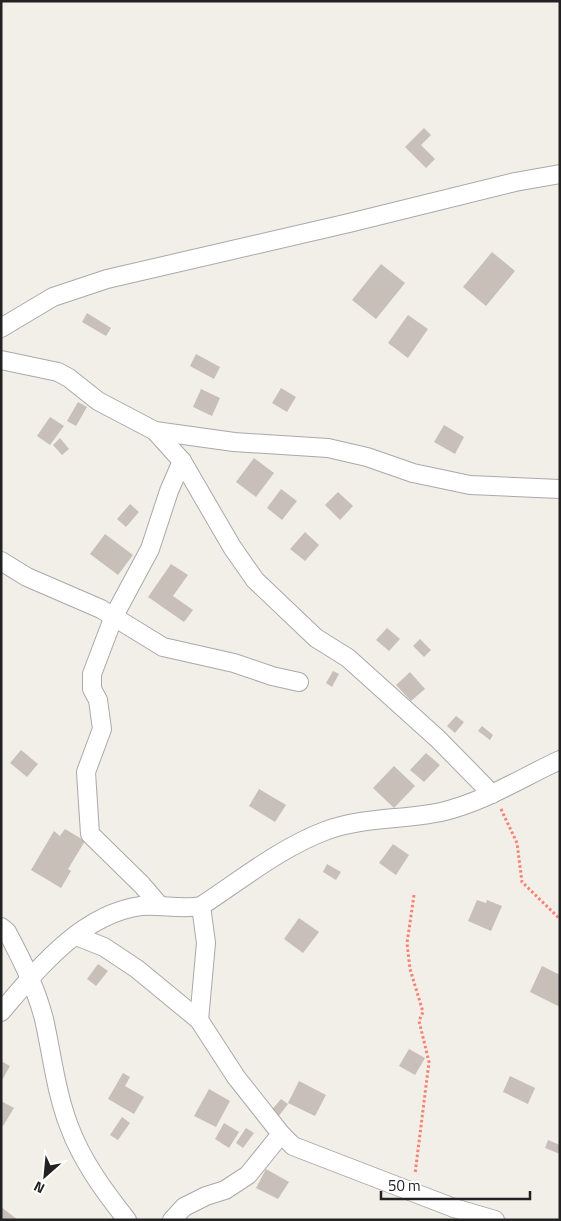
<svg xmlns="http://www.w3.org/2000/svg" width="561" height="1221" viewBox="0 0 561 1221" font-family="'Titillium Web',sans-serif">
<rect width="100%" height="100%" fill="#f2efe9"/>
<g fill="#c7bfb8">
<path d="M424,128L431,135L421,145L435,159L426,168L405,147Z"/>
<path d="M492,252L515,271L486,306L463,287Z"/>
<path d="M381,264L405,283L376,319L352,300Z"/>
<path d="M87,313L111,328L106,336L82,322Z"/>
<path d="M408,315L428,329L408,358L388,343Z"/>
<path d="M196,354L220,367L214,379L190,366Z"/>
<path d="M281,388L296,397L287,412L272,403Z"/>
<path d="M201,389L220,398L212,416L193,407Z"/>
<path d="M78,402L87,407L76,426L67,421Z"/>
<path d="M50,417L64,426L50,445L37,436Z"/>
<path d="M444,425L464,437L455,454L434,442Z"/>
<path d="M60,438L69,449L62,455L53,445Z"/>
<path d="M254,458L274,473L256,497L236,482Z"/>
<path d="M281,489L297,501L282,520L267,508Z"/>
<path d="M338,492L353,506L340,520L325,505Z"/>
<path d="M130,504L139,512L126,527L117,519Z"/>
<path d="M305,532L319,545L305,561L290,549Z"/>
<path d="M105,534L133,555L118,575L90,554Z"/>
<path d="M171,564L188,575L173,596L193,610L184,622L148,597Z"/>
<path d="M387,628L400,639L389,651L376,640Z"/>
<path d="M420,639L431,650L424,657L413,646Z"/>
<path d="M333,671L339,674L332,687L326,683Z"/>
<path d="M410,672L425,689L411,701L396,685Z"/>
<path d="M456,716L464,722L455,733L447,726Z"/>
<path d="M482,726L493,735L490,740L478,731Z"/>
<path d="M21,750L38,764L27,777L10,763Z"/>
<path d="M426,753L440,765L424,782L410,770Z"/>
<path d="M394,766L415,786L394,808L373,788Z"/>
<path d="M259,789L286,805L275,822L249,806Z"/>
<path d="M65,829L85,841L68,869L71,871L61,888L31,870L54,831L60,836Z"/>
<path d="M393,844L409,855L396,875L379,863Z"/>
<path d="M327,864L341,872L336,880L323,872Z"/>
<path d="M477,900L486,903L487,900L502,906L491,931L468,921Z"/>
<path d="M299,918L319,932L303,953L284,939Z"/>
<path d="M98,964L108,971L96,986L87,979Z"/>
<path d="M542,966L560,975V1007L530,992Z"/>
<path d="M409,1049L425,1058L415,1075L399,1066Z"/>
<path d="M1,1061L10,1066L1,1082Z"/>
<path d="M123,1073L130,1077L125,1086L144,1097L134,1114L108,1099Z"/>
<path d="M510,1076L535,1088L528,1104L503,1092Z"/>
<path d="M299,1081L326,1095L315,1116L288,1103Z"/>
<path d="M209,1089L230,1101L216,1127L194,1116Z"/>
<path d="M281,1099L288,1104L278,1117L270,1112Z"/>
<path d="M1,1101L14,1108L3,1126L1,1125Z"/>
<path d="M122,1117L130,1123L118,1140L110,1135Z"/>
<path d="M224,1123L239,1132L229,1148L215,1139Z"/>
<path d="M246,1128L254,1133L243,1148L236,1143Z"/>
<path d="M548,1140L560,1145V1154L545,1148Z"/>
<path d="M266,1169L289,1182L278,1199L256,1188Z"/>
<path d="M1,1207L18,1220H1Z"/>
</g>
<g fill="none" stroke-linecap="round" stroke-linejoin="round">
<defs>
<g id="street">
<path d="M1,328L53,297L107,279L349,223L515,182L560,174"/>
<path d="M1,360L58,372L69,378L98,401L155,431L234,442L328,448L367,457L413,473L470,485L560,489"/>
<path d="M155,431L182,461L232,547L255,580L316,638L348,658L438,739L492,794"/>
<path d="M1,561L27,577L101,609L163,647L234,663L272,676L299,682"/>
<path d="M160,906L142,885L90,834L86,772L102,729L98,700L92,689V674L114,616L150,549L169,491L182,461"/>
<path d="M1,927L7,932C22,960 36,988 44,1019C52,1055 56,1092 69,1126C82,1161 104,1191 127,1220"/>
<path d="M76,936L104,947L137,969L199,1020L236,1077L281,1134L293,1146L454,1208L495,1220"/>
<path d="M1,1012C37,970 81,914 141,906C161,904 181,910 201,906C241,880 280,848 325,831C362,817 403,820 441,812C484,802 521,778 560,760"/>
<path d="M199,1020L206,943L201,906"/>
<path d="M172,1220L184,1207L206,1196L225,1190L248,1175L281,1134"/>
</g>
</defs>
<use href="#street" stroke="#a9a9a9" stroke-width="20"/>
<g stroke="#fa8072" stroke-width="3" stroke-dasharray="2.5 2.5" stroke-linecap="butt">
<path d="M501,809L517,843L522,882L560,919"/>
<path d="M414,895L407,943L410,969L423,1012L419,1021L429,1062L415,1174"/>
</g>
<use href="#street" stroke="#fff" stroke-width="18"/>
</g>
<rect width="561" height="1221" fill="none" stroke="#222222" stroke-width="5"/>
<g transform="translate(45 1176) rotate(207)" stroke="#ffffff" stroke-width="4" paint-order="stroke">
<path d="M0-4L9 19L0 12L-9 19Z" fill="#222222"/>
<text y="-8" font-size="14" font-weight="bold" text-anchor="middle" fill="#222222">N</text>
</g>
<path d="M381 1191v8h149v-8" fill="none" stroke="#222222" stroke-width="2.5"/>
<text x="388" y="1191" font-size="15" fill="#222222" stroke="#ffffff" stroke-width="4" paint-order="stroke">50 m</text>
</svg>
